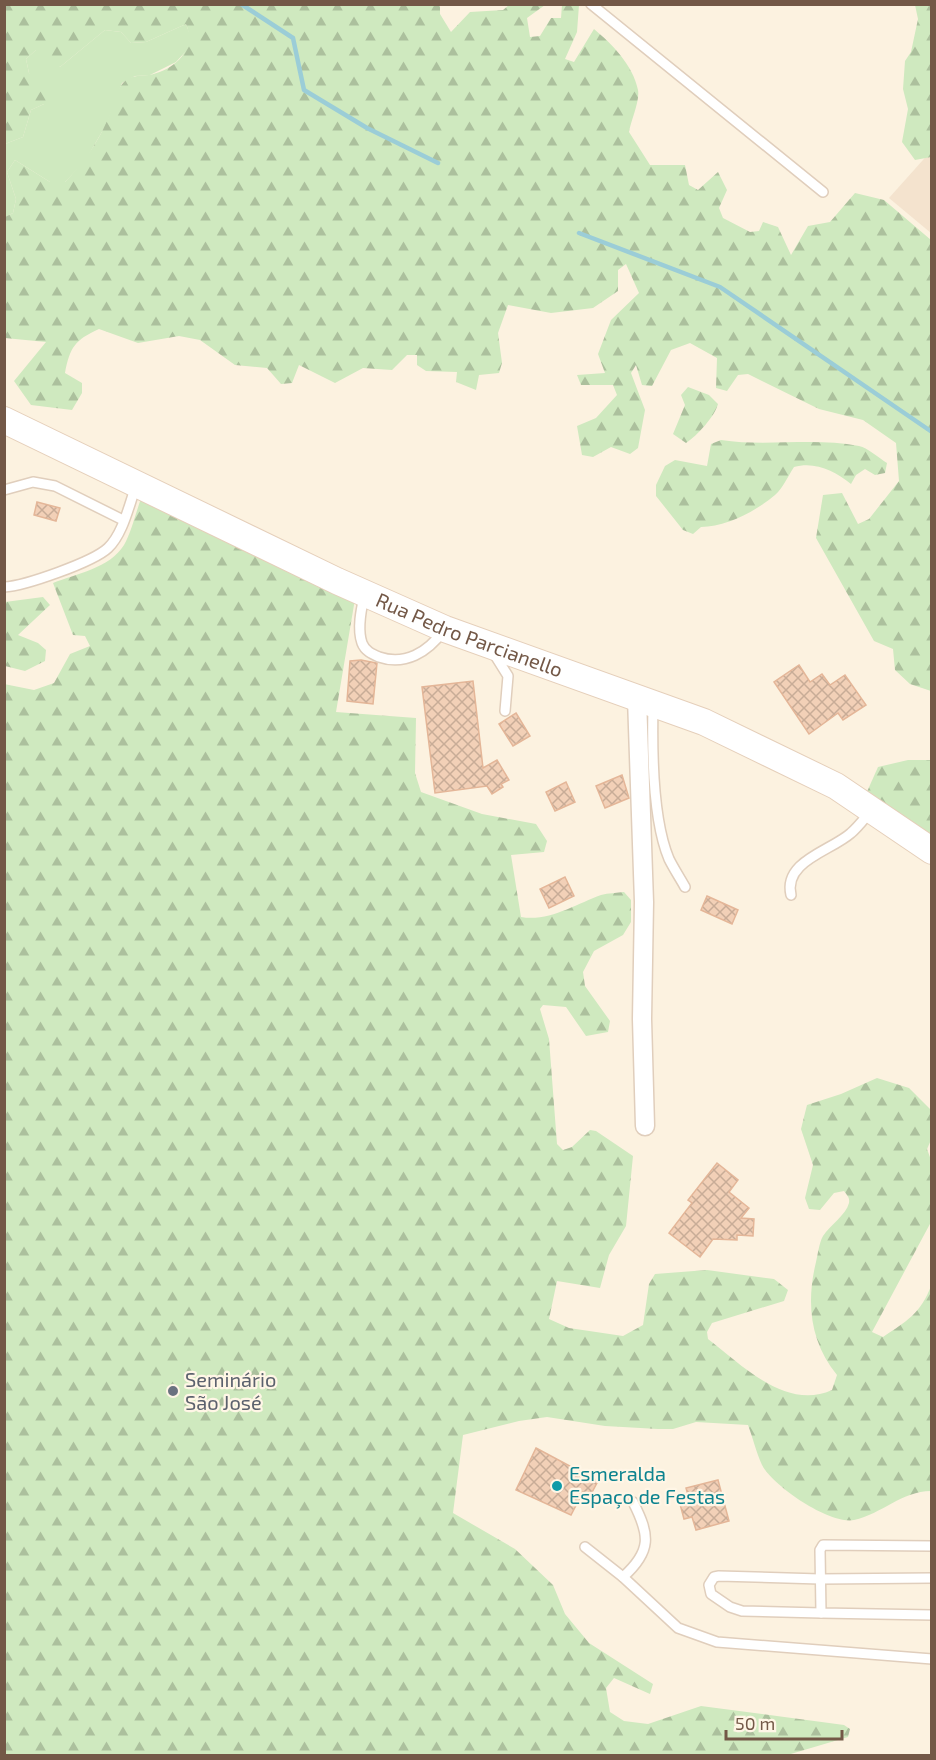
<svg xmlns="http://www.w3.org/2000/svg" width="936" height="1760" viewBox="0 0 936 1760" font-family="'Exo 2',sans-serif">
<defs>
<pattern id="forest-firs" width="22" height="20" patternUnits="userSpaceOnUse" patternTransform="scale(1.5)"><rect width="22" height="20" fill="#cfe9bf"/><path d="M5 1l3.5 6h-7zM16 11l3.5 6h-7z" fill="#acc09d"/></pattern>
<pattern id="building-cross-hatch" width="8" height="8" patternUnits="userSpaceOnUse" patternTransform="scale(1.5)"><rect width="8" height="8" fill="#f2d0b7"/><path d="M0 0l8 8M0 8l8-8" fill="none" stroke="#c8ac97"/></pattern>
</defs>
<rect width="100%" height="100%" fill="#fcf2e0"/>
<path fill="#f4e3ce" d="M931,151V233L889,198Z"/>
<path fill="#cfe9bf" d="M186,24L191,38L186,51L176,62L150,75L135,76L122,83L107,123L85,161L65,182H50L15,160L7,172L16,199L13,213L5,217V144L23,137L31,110L44,104L29,73L26,59L37,49L60,67L105,30L121,32L131,43L146,42Z"/>
<g fill="url(#forest-firs)">
<path d="M5,4L440,5V14L451,32L470,12L503,10L509,5H545L527,18L530,37L540,36L551,18H561L562,5H579L577,32L565,59L574,62L594,29C612,44 633,65 638,90C640,101 631,120 629,132L650,165H685L689,185L698,190L718,172L727,190L719,208L723,218L750,232L759,231L763,222L778,227L791,255L808,226L830,222L855,193L884,200L931,240V691L910,684L895,670L893,649L874,641L816,538L823,495L842,493L858,524L869,519L899,481L896,443L863,420L819,409L748,374L738,375L727,391L716,388L717,358L690,343L671,350L652,386L642,385L636,365L631,373L645,410L638,448L630,454L611,447L593,457L582,455L577,426L596,418L617,395L613,385H581L577,375L605,373L598,354L611,320L639,293L626,264L618,270V291L593,308L551,313L508,305L498,333L502,363L499,373L479,375L476,390L456,382L457,372L426,371L417,365V355H407L392,370L363,368L335,383L299,365L292,383L281,384L267,368L235,365L200,340L179,336L138,343L99,329C75,340 70,347 65,373L82,383V393L72,410L31,405L14,381L46,342L5,338V217L13,213L16,199L7,172L15,160L50,182H65C82,164 97,144 107,121C112,111 115,92 123,83C130,75 139,76 149,75C174,70 197,50 186,24L146,42L131,43L121,32L105,30L60,67L46,61L36,50L26,59L29,73L51,91L44,104L31,110L23,137L5,144Z"/>
<path d="M915,5H932L931,157L915,160L902,142L908,109L903,89L905,61L911,52L918,19Z"/>
<path d="M688,387L709,395L718,404C715,416 697,436 686,443L673,434L685,405L681,395Z"/>
<path d="M721,440C766,447 814,437 859,446C868,448 879,458 887,463L885,473L875,475L865,469L856,475L851,484C835,471 815,461 794,467C788,476 783,488 775,495C756,511 726,527 701,527L693,534L683,530L656,496V485L665,466L675,460L707,466L711,444Z"/>
<path d="M142,496L355,599L336,712L416,718L415,773L421,792L482,814L536,824L547,841L544,852L511,855L521,917C549,922 576,904 601,895C608,893 617,893 624,892L631,900V922L623,935L594,951L583,972L585,986L610,1021L608,1032L586,1036L566,1007L543,1005L540,1009L549,1039L557,1144L563,1150L572,1147L590,1130L596,1131L633,1156L626,1226L609,1255L600,1288L557,1281L549,1319L569,1328L623,1336L643,1325L649,1284L655,1274L707,1270L774,1279L788,1290L784,1301L712,1323L707,1332L708,1339C742,1365 786,1411 832,1390L837,1375C810,1342 806,1303 816,1262C818,1254 819,1243 823,1236C830,1225 846,1215 849,1203C850,1198 847,1195 844,1191L834,1193L820,1210L809,1209L805,1198L813,1165L801,1129L807,1105L841,1094L877,1078L909,1088L931,1110V1140L927,1149L931,1160V1222L872,1332L883,1337C907,1321 921,1313 931,1286V1491C902,1491 882,1514 854,1520C830,1525 773,1486 762,1465C756,1452 753,1438 748,1425L696,1422L673,1429H658L605,1426L547,1417L519,1421L463,1435L453,1513L515,1549L553,1585L565,1614L589,1643L653,1684L650,1694L614,1678L606,1688L610,1712L624,1721L648,1724L701,1706L844,1725L850,1729L848,1737L784,1756L5,1755L4,684L34,690L54,683L70,654L90,646L85,636L73,635L53,583C76,574 110,568 124,545C132,531 136,511 142,496Z"/>
<path d="M43,597L50,605L18,635L38,643L46,650L45,661L25,671L5,666V602Z"/>
<path d="M908,760H931V842L866,794L878,767Z"/>
</g>
<g fill="none" stroke-linecap="round" stroke-linejoin="round">
<g stroke="#9bcdd7" stroke-width="4.5">
<path d="M241,4L293,38L304,90L367,128L438,163"/>
<path d="M579,233L720,287L932,432"/>
</g>
</g>
<g fill="url(#building-cross-hatch)" stroke="#e4b698" stroke-width="1.5">
<path d="M37,502L60,508L56,521L34,515Z"/>
<path d="M361,660L377,663L373,704L347,701L350,661Z"/>
<path d="M799,665L810,682L822,674L830,685L845,675L866,705L843,720L838,713L809,734L774,682Z"/>
<path d="M473,681L483,768L497,760L509,780L501,784L503,787L492,794L487,786L435,793L422,687Z"/>
<path d="M516,713L530,736L513,746L499,724Z"/>
<path d="M622,775L629,798L605,808L596,786Z"/>
<path d="M566,782L575,802L555,811L546,792Z"/>
<path d="M565,877L574,896L549,908L540,889Z"/>
<path d="M707,896L738,910L732,924L701,910Z"/>
<path d="M717,1163L738,1180L729,1192L749,1208L741,1218L754,1219L753,1236L737,1235V1240L713,1239L700,1257L669,1233L692,1203L688,1200Z"/>
<path d="M536,1448L598,1481L590,1496L583,1492L571,1515L516,1490Z"/>
<path d="M718,1480L729,1521L696,1530L692,1517L684,1519L680,1504L690,1502L686,1488Z"/>
</g>
<g fill="none" stroke-linecap="round" stroke-linejoin="round">
<defs>
<g id="lane">
<path d="M591,4L823,192"/>
<path d="M4,490L33,482L55,486L123,520"/>
<path d="M4,587C25,586 93,562 108,548C123,534 129,505 136,486"/>
<path d="M364,597C361,610 357,629 362,643C365,651 372,654 379,657C405,666 428,652 443,631"/>
<path d="M493,652L508,676L505,711"/>
<path d="M653,706C652,749 653,821 669,859C674,869 680,878 685,887"/>
<path d="M791,895C783,861 831,851 851,833C858,827 864,819 870,812"/>
<path d="M932,1546L823,1545L820,1550L821,1613L932,1615"/>
<path d="M585,1547L623,1577L678,1628L717,1642L932,1659"/>
<path d="M623,1577C652,1551 650,1535 633,1502"/>
<path d="M821,1613L742,1611L730,1607L711,1594L709,1585L714,1577L719,1576L820,1579L932,1578"/>
</g>
<path id="street" d="M637,698L644,902L642,1019L645,1126"/>
<g id="secondary">
<path id="s1" d="M4,420L337,581L445,629L704,722L836,786L932,851"/>
</g>
</defs>
<use href="#lane" stroke="#e0cebc" stroke-width="12"/>
<use href="#street" stroke="#e0cebc" stroke-width="21"/>
<use href="#secondary" stroke="#e5cfba" stroke-width="28"/>
<use href="#lane" stroke="#fff" stroke-width="9"/>
<use href="#street" stroke="#fff" stroke-width="18"/>
<use href="#secondary" stroke="#fff" stroke-width="26"/>
</g>
<circle fill="#6b7280" stroke="#fff6e6" stroke-width="2" cx="173" cy="1391" r="6"/>
<circle fill="#0f9aa8" stroke="#fff6e6" stroke-width="2" cx="557" cy="1486" r="6"/>
<g text-anchor="middle" stroke-width="4.5" stroke-linejoin="round" paint-order="stroke">
<g font-size="20" fill="#735847" stroke="#fff6e6">
<text dy="7" stroke="none"><textPath href="#s1" startOffset="513">Rua Pedro Parcianello</textPath></text>
</g>
<g font-size="20" fill="#5b616d" stroke="#fff6e6" text-anchor="start">
<text x="185" y="1387">Seminário<tspan x="185" dy="23">São José</tspan></text>
</g>
<g font-size="20" fill="#0d838f" stroke="#fff6e6" text-anchor="start">
<text x="569" y="1481">Esmeralda<tspan x="569" dy="23">Espaço de Festas</tspan></text>
</g>
</g>
<rect width="936" height="1760" fill="none" stroke="#735847" stroke-width="12"/>
<path d="M726 1730v9h116v-9" fill="none" stroke="#735847" stroke-width="3"/>
<text x="735" y="1730" font-size="18" fill="#735847" stroke="#fff6e6" stroke-width="4.5" paint-order="stroke">50 m</text>
</svg>
